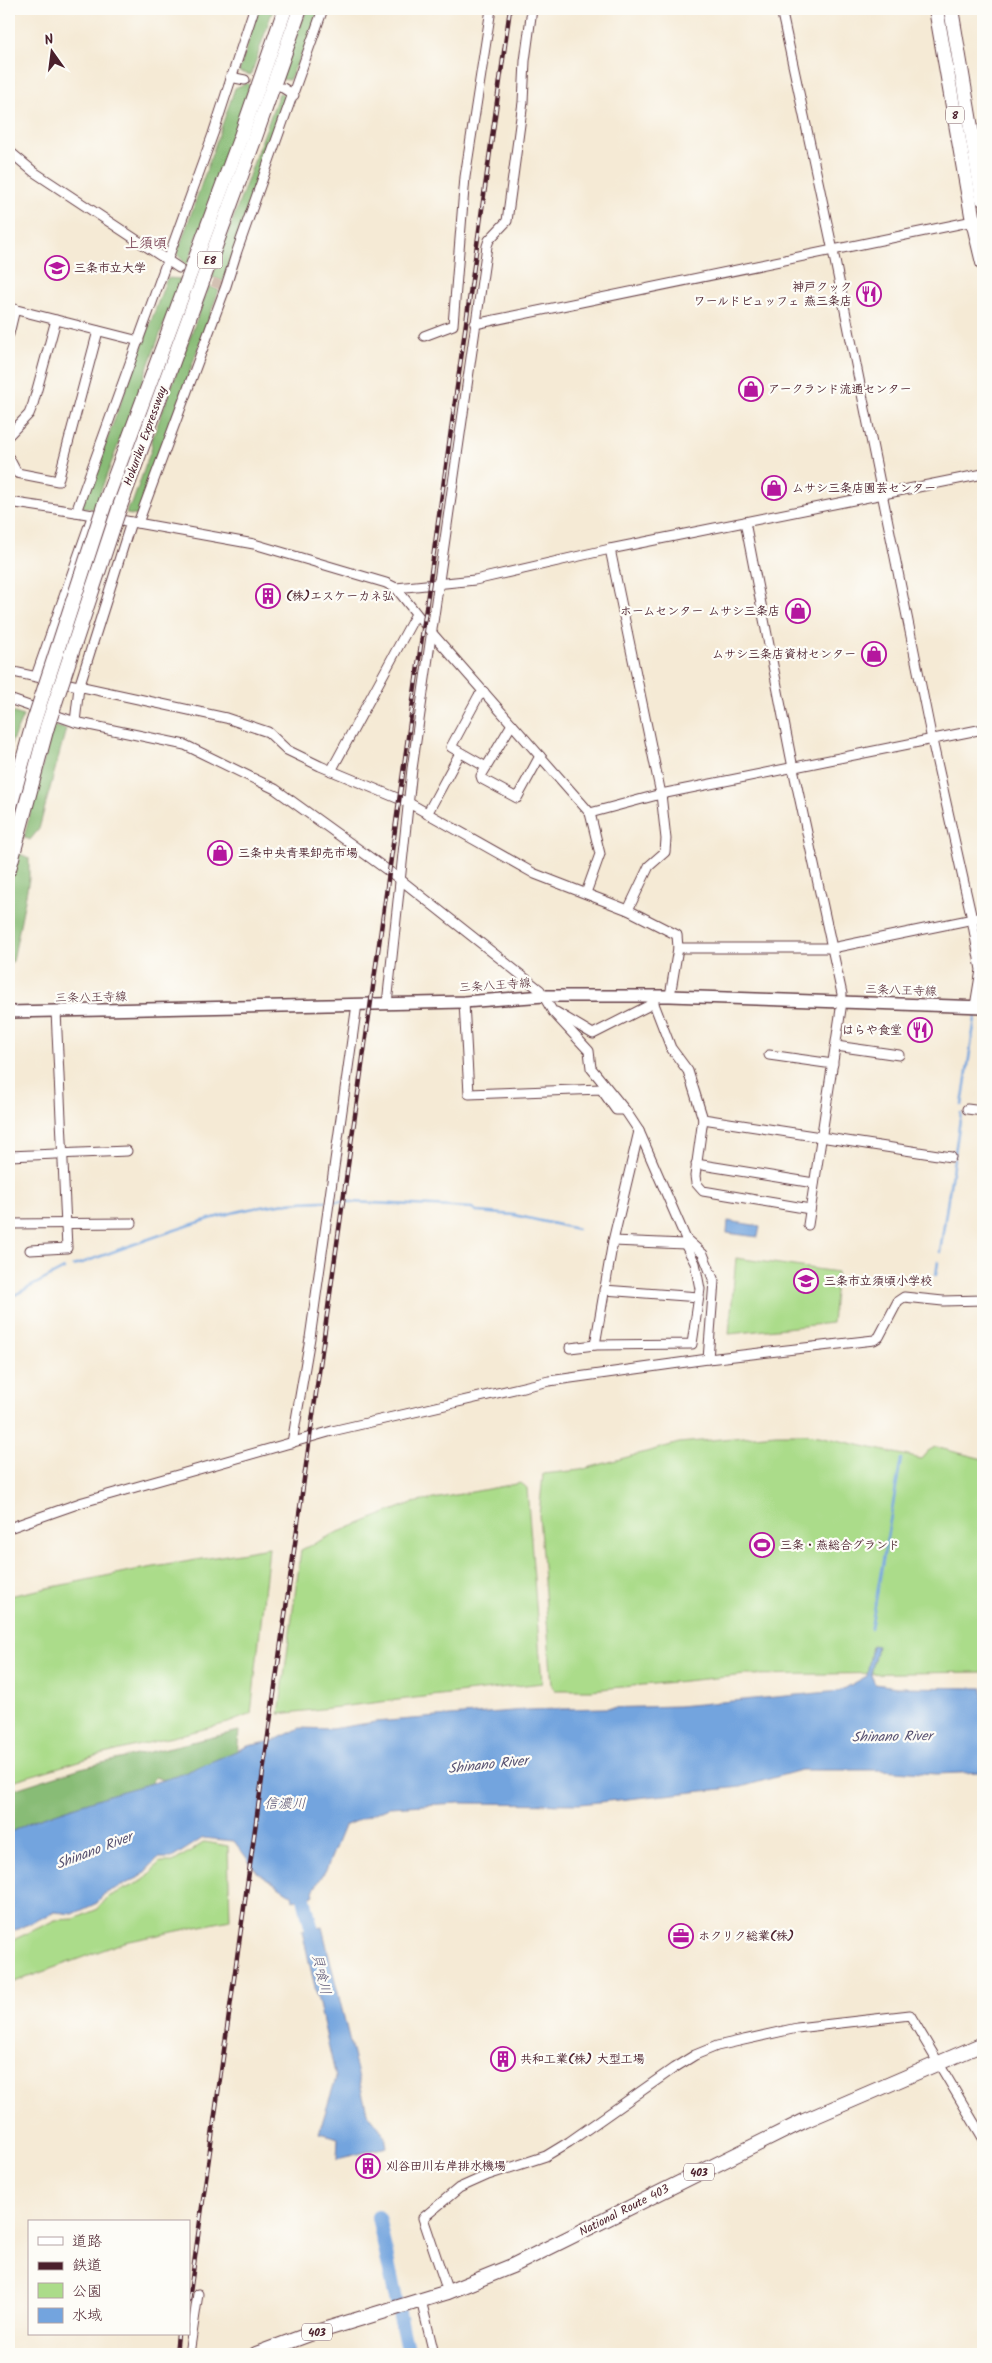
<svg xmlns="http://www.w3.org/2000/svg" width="992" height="2363" viewBox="0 0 992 2363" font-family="Kalam,'Klee One',sans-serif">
<rect width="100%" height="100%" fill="#fdfcf7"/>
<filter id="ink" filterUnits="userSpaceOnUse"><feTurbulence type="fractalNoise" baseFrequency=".02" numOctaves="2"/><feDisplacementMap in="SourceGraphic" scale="10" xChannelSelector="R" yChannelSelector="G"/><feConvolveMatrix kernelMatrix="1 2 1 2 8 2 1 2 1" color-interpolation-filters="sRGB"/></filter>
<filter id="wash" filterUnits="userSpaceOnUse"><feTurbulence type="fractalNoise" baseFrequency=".0096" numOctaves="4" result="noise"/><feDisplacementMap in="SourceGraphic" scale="20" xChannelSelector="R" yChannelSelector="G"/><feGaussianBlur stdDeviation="1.12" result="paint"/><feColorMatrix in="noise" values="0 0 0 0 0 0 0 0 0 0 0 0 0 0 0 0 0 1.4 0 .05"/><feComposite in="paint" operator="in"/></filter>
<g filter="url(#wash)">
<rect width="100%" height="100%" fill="#f5ead5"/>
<g fill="#abdc8a" stroke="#7a7e5a">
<path d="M736,1258L837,1272L832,1323L729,1334Z"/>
<path d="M776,1434H805L819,1436L921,1459L928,1451L935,1447L983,1459V1672L746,1675L591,1690H555L552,1686L539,1515L543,1474L580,1470L679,1443Z"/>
<path d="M521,1483L527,1488L542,1683L279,1714L301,1550L336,1533L412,1503Z"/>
<path d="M269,1548L251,1714L228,1723L96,1756L9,1782V1596L130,1571Z"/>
<path d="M205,1842L228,1846L230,1920L125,1942L9,1984V1942L55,1920L74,1919L98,1909L108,1897L144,1880L160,1862H173Z"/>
</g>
<g fill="#88bc76" stroke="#696e50">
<path d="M258,9H273L251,75L239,72Z"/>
<path d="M307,9H319L310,38L289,80L280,79Z"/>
<path d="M246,83L250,85L187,266L177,254L235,88Z"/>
<path d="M279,93L288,95L240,237L223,282L212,277Z"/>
<path d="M167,278L181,279L100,493L102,497L96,509L82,507Z"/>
<path d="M209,286L219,290L138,516L126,514L128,506L132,504L152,447L151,442Z"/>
<path d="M12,712L23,716L9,748V716Z"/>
<path d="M53,726L66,729L39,829L30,840L24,837Z"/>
<path d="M18,853L29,858V879L13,961L9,964V891Z"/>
<path d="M239,1731L237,1756L174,1784L155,1777L143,1793L9,1843V1791L81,1768Z"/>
</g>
<g fill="#73a4de" stroke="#5e6284">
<path d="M728,1221L760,1226L758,1237L727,1233Z"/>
<path d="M872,1645L877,1646L871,1675L875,1684L897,1687L983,1688V1772L936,1774L882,1770H801L741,1787L580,1804L459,1803L389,1807L344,1826L327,1868L313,1891L314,1895L293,1900L292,1895L258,1873L234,1841L203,1838L172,1858H158L140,1877L104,1894L97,1903L73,1914L55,1912L9,1933V1833L34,1820L112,1794L177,1776L248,1746L273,1741L300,1728L331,1729L375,1722L525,1710L678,1706L840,1691L867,1676Z"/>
<path d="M322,1927L367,2112L385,2135L387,2147L337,2159L338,2138L319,2133L336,2078L302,1931Z"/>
</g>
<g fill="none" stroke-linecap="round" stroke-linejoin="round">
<g stroke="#73a4de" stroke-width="2.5">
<path d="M962,1105L976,1012"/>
<path d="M332,1201L472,1208L478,1212L514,1215L577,1229"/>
<path d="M940,1252L961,1113"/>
<path d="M73,1266C155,1238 238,1200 326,1201"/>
<path d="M936,1275L938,1262"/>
<path d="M9,1298L64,1269"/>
<path d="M871,1628L901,1459"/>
</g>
<g stroke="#73a4de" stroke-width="14">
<path d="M300,1881L316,1947"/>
<path d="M378,2217L408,2354"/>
</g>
</g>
</g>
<g filter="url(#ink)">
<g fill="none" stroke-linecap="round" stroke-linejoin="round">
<path stroke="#d3c1b3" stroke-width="9" stroke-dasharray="9 4.5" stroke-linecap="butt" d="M200,277L223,286"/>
<defs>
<g id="minor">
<path d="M781,9L833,251L932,740L972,919L981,970L975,1006"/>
<path d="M9,12L11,9"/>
<path d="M230,77L245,80"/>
<path d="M283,88L294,95"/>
<path d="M9,151L34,172L179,268"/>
<path d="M9,308L139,341"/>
<path d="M475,324L983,219"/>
<path d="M9,334L15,309"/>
<path d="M424,336L453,325L465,177L491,9"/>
<path d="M9,435L29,414L33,404L56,320"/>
<path d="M9,458L17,473L58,481L98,331"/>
<path d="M9,502L76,512L254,544L386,583L396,588L431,632L590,813L600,854L586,893"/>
<path d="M76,512L213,134L254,9"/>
<path d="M745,522L793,768L842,994L841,1009L808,1225"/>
<path d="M138,523L226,286L237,251L323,9"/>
<path d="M610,549L661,794L666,839L665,852L649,866L628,910"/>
<path d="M396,588L475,580L610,549L983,474"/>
<path d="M9,671L226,718L268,732L287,750L320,766L409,803L535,874L628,910L677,935L678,948L670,996"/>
<path d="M36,676L93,514"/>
<path d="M484,692L478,697L451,747L486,767"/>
<path d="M9,699L75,722L185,745L275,789L401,880L540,990L553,1012L589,1051L591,1068L625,1110L639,1131L686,1239L703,1254L714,1281L708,1359"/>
<path d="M75,722L79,687L131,522"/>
<path d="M512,724L481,776L482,779L517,798L540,756"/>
<path d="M331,771L416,614"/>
<path d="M590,813L661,794L983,729"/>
<path d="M427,814L460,753"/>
<path d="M678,948H832L983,917"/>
<path d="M651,996L671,1048L688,1071L703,1119L951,1157"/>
<path d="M464,1002L469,1094L601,1089L616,1110H625"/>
<path d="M387,1004L412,769L487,246L489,240L507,221L523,102L525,61L532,9"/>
<path d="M556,1012L593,1034L654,1003"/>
<path d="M836,1046L899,1055"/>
<path d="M769,1055L833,1064"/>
<path d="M967,1109L983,1111"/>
<path d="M703,1119L695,1176L696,1183L703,1191L810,1209"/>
<path d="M9,1156L127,1151"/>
<path d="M696,1164L814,1183"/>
<path d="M9,1224L132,1223"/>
<path d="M613,1241L685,1244"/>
<path d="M30,1250L67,1248L56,1011"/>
<path d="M604,1290L699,1297"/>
<path d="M595,1345L613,1241L639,1131"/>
<path d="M570,1348L595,1345L692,1344L700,1289L695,1263L685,1244L686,1239"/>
<path d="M292,1443L310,1338L357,1004"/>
<path d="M9,1528L83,1502L332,1431L549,1381L708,1359L874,1340L879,1337L898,1301L904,1297L943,1301L983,1300"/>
<path d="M448,2292L423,2218L459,2188L488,2175L546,2156L569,2142L674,2068L695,2055L717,2046L797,2028L910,2015L983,2138"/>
<path d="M421,2300L434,2354"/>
<path d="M189,2354L198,2294"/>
</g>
<path id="major" d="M9,1012L464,1002L544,996H670L983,1007"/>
<g id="highway">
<path d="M936,9L973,221L983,263"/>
<path d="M951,9L983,199"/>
<path d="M104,506L241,136L285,9"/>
<path d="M119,509L253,143L300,9"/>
<path d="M9,810L33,724"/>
<path d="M9,869L47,727"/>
<path d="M256,2354L310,2334L448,2292L512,2266L804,2121L983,2044"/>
</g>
</defs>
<use href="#minor" stroke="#643d44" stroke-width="11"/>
<use href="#major" stroke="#643d44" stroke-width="14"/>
<use href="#highway" stroke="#643d44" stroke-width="16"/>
<use href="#minor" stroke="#fff" stroke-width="9"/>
<use href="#major" stroke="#fff" stroke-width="11"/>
<use href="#highway" stroke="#fff" stroke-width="14"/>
<defs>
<g id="rail">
<path d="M189,2300L510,9"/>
<path d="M176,2354L178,2334"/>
</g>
</defs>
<use href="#rail" stroke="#4a1f2b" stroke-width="4.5"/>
<use href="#rail" stroke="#fdfcf7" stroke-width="2.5" stroke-dasharray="8" stroke-linecap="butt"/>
<defs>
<g id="highway-bridge">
<path d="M33,724L104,506"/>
<path d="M47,727L119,509"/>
</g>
</defs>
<use href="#highway-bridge" stroke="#643d44" stroke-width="16" stroke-linecap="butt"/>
<use href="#highway-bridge" stroke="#fff" stroke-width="14"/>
</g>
</g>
<defs>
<symbol id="university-ring" viewBox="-11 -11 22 22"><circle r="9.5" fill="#fdfcf7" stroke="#b5179e" stroke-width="1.5"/><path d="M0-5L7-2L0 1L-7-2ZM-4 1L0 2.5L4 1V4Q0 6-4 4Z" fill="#b5179e"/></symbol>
<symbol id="restaurant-ring" viewBox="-11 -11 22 22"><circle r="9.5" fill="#fdfcf7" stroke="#b5179e" stroke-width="1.5"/><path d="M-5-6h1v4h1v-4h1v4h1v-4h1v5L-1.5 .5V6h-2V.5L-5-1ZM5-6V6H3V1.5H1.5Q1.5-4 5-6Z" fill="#b5179e"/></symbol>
<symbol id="shop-ring" viewBox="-11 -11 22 22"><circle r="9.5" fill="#fdfcf7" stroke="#b5179e" stroke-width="1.5"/><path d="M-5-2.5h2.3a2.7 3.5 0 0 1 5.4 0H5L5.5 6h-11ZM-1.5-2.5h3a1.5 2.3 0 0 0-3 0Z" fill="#b5179e"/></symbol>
<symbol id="building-ring" viewBox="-11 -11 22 22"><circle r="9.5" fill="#fdfcf7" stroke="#b5179e" stroke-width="1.5"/><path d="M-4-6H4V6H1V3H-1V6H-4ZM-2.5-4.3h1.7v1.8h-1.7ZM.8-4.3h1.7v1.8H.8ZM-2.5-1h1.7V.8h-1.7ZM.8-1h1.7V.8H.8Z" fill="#b5179e"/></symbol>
<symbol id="school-ring" viewBox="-11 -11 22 22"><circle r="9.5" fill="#fdfcf7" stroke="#b5179e" stroke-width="1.5"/><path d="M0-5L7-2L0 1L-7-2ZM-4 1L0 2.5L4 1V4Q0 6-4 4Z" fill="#b5179e"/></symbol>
<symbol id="stadium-ring" viewBox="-11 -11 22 22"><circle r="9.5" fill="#fdfcf7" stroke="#b5179e" stroke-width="1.5"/><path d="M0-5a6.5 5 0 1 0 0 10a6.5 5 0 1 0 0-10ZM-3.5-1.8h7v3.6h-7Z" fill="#b5179e"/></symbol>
<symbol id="office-ring" viewBox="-11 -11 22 22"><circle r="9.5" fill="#fdfcf7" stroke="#b5179e" stroke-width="1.5"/><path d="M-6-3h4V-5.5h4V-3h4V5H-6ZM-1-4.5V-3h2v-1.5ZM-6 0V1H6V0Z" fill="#b5179e"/></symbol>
</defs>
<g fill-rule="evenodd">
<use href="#university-ring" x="43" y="254" width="28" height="28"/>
<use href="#restaurant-ring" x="855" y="280" width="28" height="28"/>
<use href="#shop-ring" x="737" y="375" width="28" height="28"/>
<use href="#shop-ring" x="760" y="474" width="28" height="28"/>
<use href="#building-ring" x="254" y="582" width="28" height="28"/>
<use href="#shop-ring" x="784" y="597" width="28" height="28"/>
<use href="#shop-ring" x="860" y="640" width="28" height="28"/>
<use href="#shop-ring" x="206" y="839" width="28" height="28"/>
<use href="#restaurant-ring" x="906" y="1016" width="28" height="28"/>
<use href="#school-ring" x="792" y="1267" width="28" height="28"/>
<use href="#stadium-ring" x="748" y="1531" width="28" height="28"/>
<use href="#office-ring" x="667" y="1922" width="28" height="28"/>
<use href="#building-ring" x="489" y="2045" width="28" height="28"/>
<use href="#building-ring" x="354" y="2152" width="28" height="28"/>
</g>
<g text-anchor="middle" stroke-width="4.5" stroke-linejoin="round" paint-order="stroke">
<g fill="#fdfcf7" stroke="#806168" stroke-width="1">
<rect x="946" y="106.5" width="18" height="17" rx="4"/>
<rect x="197.5" y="251.5" width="25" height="17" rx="4"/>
<rect x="684" y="2163.5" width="30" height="17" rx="4"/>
<rect x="302" y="2323.5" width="30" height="17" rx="4"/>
</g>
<g font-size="11" font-weight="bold" fill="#4a1f2b">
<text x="955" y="119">8</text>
<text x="210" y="264">E8</text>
<text x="699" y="2176">403</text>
<text x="317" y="2336">403</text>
</g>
<g font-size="12" font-weight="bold" fill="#4a1f2b" stroke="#fdfcf7" text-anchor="start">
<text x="74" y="272">三条市立大学</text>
<text x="852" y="291" text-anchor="end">神戸クック<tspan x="852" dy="14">ワールドビュッフェ 燕三条店</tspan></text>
<text x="768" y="393">アークランド流通センター</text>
<text x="792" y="492">ムサシ三条店園芸センター</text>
<text x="286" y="600">(株)エスケーカネ弘</text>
<text x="780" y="615" text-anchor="end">ホームセンター ムサシ三条店</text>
<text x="856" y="658" text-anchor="end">ムサシ三条店資材センター</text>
<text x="238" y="857">三条中央青果卸売市場</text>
<text x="902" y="1034" text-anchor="end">はらや食堂</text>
<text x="824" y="1285">三条市立須頃小学校</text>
<text x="780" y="1549">三条・燕総合グランド</text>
<text x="698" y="1940">ホクリク総業(株)</text>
<text x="520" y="2063">共和工業(株) 大型工場</text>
<text x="386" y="2170">刈谷田川右岸排水機場</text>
</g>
<g font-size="12" fill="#4a1f2b" stroke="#fdfcf7">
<text transform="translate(145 436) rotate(-70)" y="4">Hokuriku Expressway</text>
<text transform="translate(495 985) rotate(-4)" y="4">三条八王寺線</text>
<text transform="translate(901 990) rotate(2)" y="4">三条八王寺線</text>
<text transform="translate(91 997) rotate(-1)" y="4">三条八王寺線</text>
<text transform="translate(624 2210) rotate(-27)" y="4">National Route 403</text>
</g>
<g font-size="14" font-weight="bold" fill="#814c5d" stroke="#fdfcf7">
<text x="146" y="248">上須頃</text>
</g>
<g font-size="14" font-style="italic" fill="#5a5473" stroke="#fdfcf7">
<text transform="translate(892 1736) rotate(-1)" y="5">Shinano River</text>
<text transform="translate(488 1764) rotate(-6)" y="5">Shinano River</text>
<text x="285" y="1808">信濃川</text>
<text transform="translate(94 1850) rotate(-21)" y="5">Shinano River</text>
<text transform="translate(322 1974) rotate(77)" y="5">貝喰川</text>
</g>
</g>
<rect width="992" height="2363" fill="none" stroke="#fdfcf7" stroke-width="30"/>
<rect x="28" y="2220" width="162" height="115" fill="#fdfcf7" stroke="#b5a4a5"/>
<rect x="38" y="2237" width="25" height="8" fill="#ffffff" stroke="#b5a4a5"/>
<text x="72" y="2246" font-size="15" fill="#4a1f2b">道路</text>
<rect x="38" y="2262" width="25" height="8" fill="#4a1f2b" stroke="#b5a4a5"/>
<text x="72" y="2270" font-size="15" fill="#4a1f2b">鉄道</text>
<rect x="38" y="2283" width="25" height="15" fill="#abdc8a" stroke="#b5a4a5"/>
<text x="72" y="2296" font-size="15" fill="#4a1f2b">公園</text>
<rect x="38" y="2308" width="25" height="15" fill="#73a4de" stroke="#b5a4a5"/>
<text x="72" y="2320" font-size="15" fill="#4a1f2b">水域</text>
<g transform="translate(52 52) rotate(346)" stroke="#fdfcf7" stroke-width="4" paint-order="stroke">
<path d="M0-4L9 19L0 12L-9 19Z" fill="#4a1f2b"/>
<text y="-8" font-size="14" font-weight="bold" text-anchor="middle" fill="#4a1f2b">N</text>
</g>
</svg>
